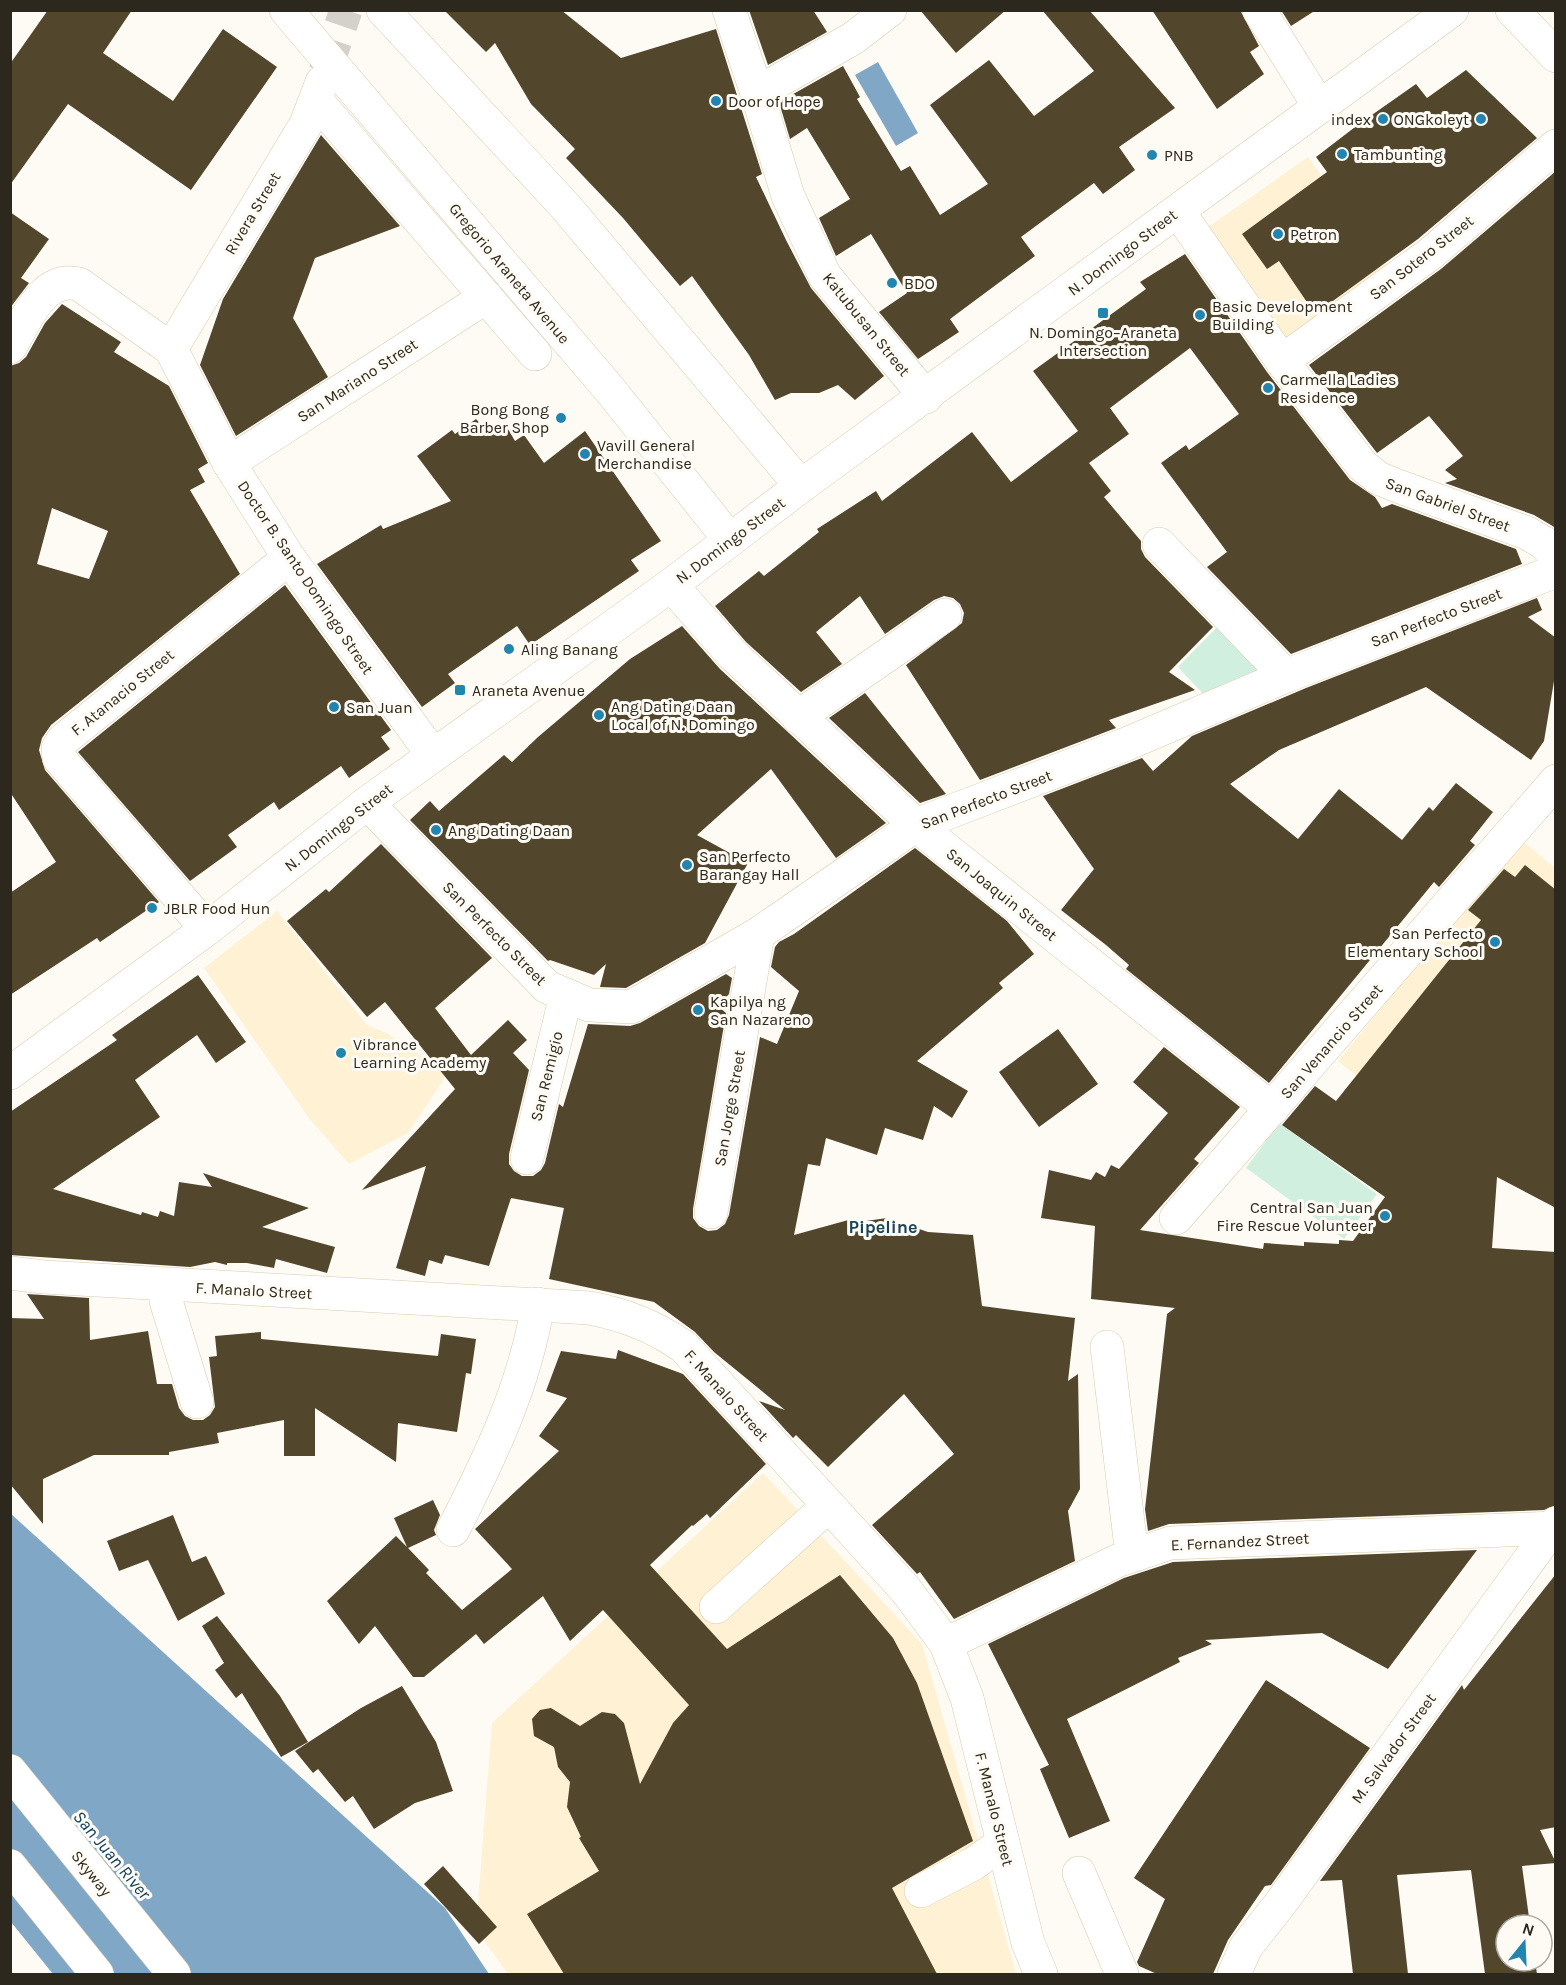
<svg xmlns="http://www.w3.org/2000/svg" width="1566" height="1985" viewBox="0 0 1566 1985" font-family="Karla,sans-serif">
<rect width="100%" height="100%" fill="#fefbf5"/>
<g fill="#fff1d3">
<path d="M1308,157L1388,268L1284,341L1204,230Z"/>
<path d="M1520,839L1555,868V1016L1446,1149L1338,1061Z"/>
<path d="M277,911L367,1025L386,1033L448,1073L408,1133L349,1164L309,1118L204,968Z"/>
<path d="M763,1473L922,1644L1016,1974H508L476,1929L492,1723Z"/>
</g>
<g fill="#d1efde">
<path d="M1221,623L1265,668L1205,696L1178,667Z"/>
<path d="M1279,1123L1377,1194L1344,1239L1246,1168Z"/>
</g>
<g fill="#81a7c6">
<path d="M878,62L918,133L896,146L855,75Z"/>
<path d="M10,1513L445,1908L489,1974H53L11,1922Z"/>
</g>
<g fill="#52462d" fill-rule="evenodd">
<path d="M48,10H132L103,53L173,101L223,29L277,67L191,190L68,104L10,185V64Z"/>
<path d="M444,10H561L621,58L716,29L762,174L756,177L786,240L811,288L884,376L855,400L838,385L819,393H791L775,400L749,355L692,276L680,286L623,218L566,158L575,149L531,104L495,43L486,52Z"/>
<path d="M749,10H813L827,32L768,65Z"/>
<path d="M920,10H1006L956,53Z"/>
<path d="M1042,10H1089L1175,108L1119,147L1135,170L1103,194L1094,183L1021,237L1035,256L950,319L959,332L918,359L879,312L907,293L871,234L836,256L819,218L850,199L807,128L790,139L779,102L843,66L860,97L857,99L901,171L910,166L940,215L988,184L930,105L989,60L1034,116L1094,71Z"/>
<path d="M1152,10H1240L1259,46L1250,52L1264,74L1217,109Z"/>
<path d="M1281,10H1316L1291,26Z"/>
<path d="M1466,70L1537,138L1418,239L1315,314L1279,261L1267,269L1242,234L1327,172L1316,157L1359,124L1416,84L1427,98Z"/>
<path d="M321,135L400,226L315,258L293,318L328,377L236,436L200,365L223,299Z"/>
<path d="M1556,171V528L1534,515L1445,483L1457,479L1445,470L1463,456L1429,416L1377,453L1309,365L1441,269Z"/>
<path d="M10,212L49,239L21,278L29,283L10,308Z"/>
<path d="M1185,254L1267,372L1350,480L1375,497L1382,508L1392,504L1516,549L1522,564L1291,654L1207,567L1227,552L1161,463L1186,445L1189,450L1239,414L1190,348L1110,408L1129,434L1089,463L1111,491L1104,497L1141,541V549L1145,557L1213,627L1169,672L1195,690L1109,720L1116,728L980,780L906,665L962,623L964,613L960,604L953,598L944,596L934,600L885,634L860,596L816,632L842,664L801,692L746,642L715,606L759,571L764,576L819,532L817,529L876,491L882,501L972,432L1011,482L1078,431L1033,371L1146,289L1140,282Z"/>
<path d="M62,304L121,342L114,352L169,386L208,463L198,469L205,482L190,490L240,574L51,725L42,738L39,750L45,770L159,902L100,942L97,938L10,995V893L56,862L10,792V366L19,363L26,357L45,323ZM52,508L108,531L89,579L37,564Z"/>
<path d="M476,419L490,435L505,424L515,441L524,435L544,463L585,431L661,541L631,560L639,571L530,645L517,626L448,674L455,683L422,707L317,564L381,525L383,529L451,501L417,456L452,430L455,434Z"/>
<path d="M285,585L391,730L381,737L390,749L349,778L341,766L279,810L274,802L228,835L237,847L190,881L78,752Z"/>
<path d="M1537,598L1542,610L1528,617L1556,638V669L1544,741L1531,760L1426,687L1279,750L1230,784L1298,839L1339,789L1402,840L1429,807L1433,811L1456,783L1493,812L1470,841L1475,845L1439,887L1434,882L1269,1083L1126,969L1129,965L1106,945L1061,910L1094,869L1043,796L1142,758L1153,771L1192,736L1306,688Z"/>
<path d="M682,626L720,669L886,823L836,858L771,769L697,835L748,863L705,943L626,988L600,987L606,964L594,975L550,960L548,961L410,820L430,801L439,811L504,755L512,762L538,737L630,659Z"/>
<path d="M865,693L946,794L920,803L829,718Z"/>
<path d="M381,844L492,958L435,1008L471,1055L508,1020L527,1040L513,1053L529,1070L509,1154V1164L514,1171L522,1176H533L541,1170L545,1163L559,1104L563,1107L588,1024L630,1026L640,1023L726,974L732,978L729,994L718,1006L726,1013L693,1209V1218L699,1226L708,1231L717,1230L725,1224L729,1215L760,1037L777,1044L799,991L771,967L775,947L779,942L794,934L915,848L1007,921L1034,954L999,983L1003,988L917,1061L968,1091L952,1118L934,1106L923,1140L885,1128L877,1155L826,1138L820,1166L808,1164L794,1235L852,1219V1223L887,1218L928,1232L973,1235L982,1306L1075,1318L1068,1381L1078,1374L1080,1489L1068,1511L1075,1561L954,1619L920,1572L917,1574L872,1525L954,1454L904,1394L828,1467L796,1435L793,1438L759,1401L785,1410L714,1352L695,1332L654,1302L549,1279L564,1208L511,1198L489,1266L445,1255L442,1264L429,1260L425,1276L396,1268L426,1166L362,1190L455,1089L385,1002L367,1017L287,921L326,889L329,892Z"/>
<path d="M1525,865L1556,890V1208L1497,1177L1492,1248L1556,1252V1505L1544,1510L1169,1524L1148,1531L1145,1509L1167,1314L1175,1308L1091,1299L1095,1226L1041,1218L1049,1170L1091,1180L1096,1172L1105,1177L1111,1165L1119,1169L1168,1113L1133,1082L1164,1047L1240,1107L1194,1159L1199,1163L1140,1230L1263,1249L1264,1243L1304,1246V1242L1339,1244V1240L1353,1241L1385,1197L1282,1125L1315,1086L1336,1101L1481,920L1468,910L1504,869L1515,877Z"/>
<path d="M198,975L246,1042L216,1063L197,1035L135,1080L160,1117L53,1189L141,1215L142,1212L158,1217L160,1211L174,1216L179,1182L212,1187L203,1173L309,1208L262,1227L335,1247L327,1273L276,1259L274,1268L247,1263H227V1265L215,1262L190,1267L10,1255V1112L117,1040L112,1035Z"/>
<path d="M1058,1029L1098,1084L1039,1127L999,1072Z"/>
<path d="M27,1294L89,1298L90,1340L148,1331L157,1384H172L179,1408L185,1416L193,1420H203L210,1415L215,1407L209,1357L217,1356L215,1336L261,1332V1339L438,1356L441,1334L476,1339L471,1374L466,1373L457,1432L398,1423L396,1462L315,1408V1456H284V1420L217,1433L219,1443L169,1452V1455H94L43,1479V1524L10,1484V1318L44,1319Z"/>
<path d="M618,1350L683,1374L766,1464L710,1518L707,1514L693,1526L692,1525L650,1565L727,1649L840,1575L893,1638L917,1683L973,1841L892,1888L937,1974H564L527,1914L599,1871L579,1838L581,1837L567,1807L570,1782L558,1767L554,1747L534,1736L532,1719L540,1710L551,1708L580,1726L602,1712L615,1714L624,1723L640,1784L673,1723L689,1705L603,1610L570,1641L543,1596L484,1644L476,1634L424,1677H413L375,1626L359,1644L327,1601L396,1536L407,1547L394,1518L433,1500L440,1515L434,1530L436,1535L408,1548L429,1570L426,1573L462,1610L512,1569L475,1529L559,1451L539,1436L567,1398L546,1391L561,1351L616,1359Z"/>
<path d="M173,1515L192,1562L206,1556L225,1594L178,1621L148,1560L119,1571L107,1541Z"/>
<path d="M1477,1550L1388,1669L1322,1633L1205,1640L1212,1644L1178,1658L1180,1662L1067,1719L1110,1821L1069,1838L1040,1769L1049,1765L988,1644L1124,1578L1173,1562Z"/>
<path d="M1556,1574V1827L1540,1830L1556,1863L1522,1866L1530,1925H1506V1961H1535L1537,1974H1485L1471,1870L1397,1875L1408,1974H1353L1342,1880L1320,1881L1462,1685L1464,1690Z"/>
<path d="M217,1616L280,1696L308,1742L281,1757L242,1693L236,1698L215,1670L224,1663L202,1626Z"/>
<path d="M1266,1680L1370,1748L1271,1885L1265,1886L1228,1940L1213,1974H1157L1139,1966L1137,1962L1165,1899L1134,1878Z"/>
<path d="M402,1686L436,1742L453,1791L415,1803L374,1829L353,1796L345,1802L318,1769L313,1773L295,1751L361,1708Z"/>
<path d="M443,1866L497,1927L479,1944L424,1884Z"/>
</g>
<g fill="none" stroke-linecap="round" stroke-linejoin="round">
<path stroke="#d4d1ca" stroke-width="33" stroke-dasharray="33 16" stroke-linecap="butt" d="M325,72L346,10"/>
<defs>
<g id="minor">
<path d="M729,10L757,93L788,196L825,276L926,397"/>
<path d="M1259,10L1319,106"/>
<path d="M757,93L852,39L890,10"/>
<path d="M316,100L535,354"/>
<path d="M1178,211L1282,361L1362,465L1378,478L1395,485L1527,533L1544,543L1556,557"/>
<path d="M10,347C26,321 42,275 79,284L171,349L229,463L289,558L433,755"/>
<path d="M171,349L306,124L322,82"/>
<path d="M1282,361L1430,254L1556,146"/>
<path d="M229,463L486,297"/>
<path d="M1159,544L1286,676"/>
<path d="M671,585L733,655L916,825L1272,1109"/>
<path d="M798,717L945,615"/>
<path d="M367,803L547,987L589,1005L631,1007L758,934L916,825L1124,745L1286,676L1556,571"/>
<path d="M207,929L59,758L58,748L63,740L289,558"/>
<path d="M527,1158L566,995"/>
<path d="M711,1212L758,934"/>
<path d="M1176,1218L1556,781"/>
<path d="M10,1273L44,1277L590,1308C625,1315 654,1326 684,1347L906,1590L946,1644L967,1698L1028,1943L1041,1974"/>
<path d="M167,1285L166,1301L197,1402"/>
<path d="M1107,1347L1130,1539L1134,1553"/>
<path d="M453,1530C490,1458 525,1385 538,1304"/>
<path d="M716,1607L828,1506"/>
<path d="M946,1644L1117,1561L1170,1543L1556,1528"/>
<path d="M1079,1873L1122,1974"/>
<path d="M921,1891L973,1864L1003,1843"/>
<path d="M1234,1974L1246,1947L1280,1904L1556,1523"/>
</g>
<g id="major">
<path d="M286,10L611,391L730,540"/>
<path d="M383,10L565,206L801,486"/>
<path d="M1512,10L1556,56"/>
<path d="M10,1073L207,929L367,803L671,585L801,486L1452,10"/>
</g>
<g id="highway">
<path d="M10,1771L174,1974"/>
<path d="M10,1866L97,1974"/>
</g>
</defs>
<use href="#minor" stroke="#d8cbae" stroke-width="34"/>
<use href="#major" stroke="#d8cbae" stroke-width="34"/>
<use href="#highway" stroke="#d8cbae" stroke-width="34"/>
<use href="#minor" stroke="#fff" stroke-width="33"/>
<use href="#major" stroke="#fff" stroke-width="33"/>
<use href="#highway" stroke="#fff" stroke-width="33"/>
</g>
<g fill="#2185af" stroke="#fefbf5" stroke-width="2">
<circle cx="716" cy="101" r="6"/>
<circle cx="1383" cy="119" r="6"/>
<circle cx="1481" cy="119" r="6"/>
<circle cx="1342" cy="154" r="6"/>
<circle cx="1152" cy="155" r="6"/>
<circle cx="1278" cy="234" r="6"/>
<circle cx="892" cy="283" r="6"/>
<rect x="1097" y="307" width="12" height="12" rx="3"/>
<circle cx="1200" cy="315" r="6"/>
<circle cx="1268" cy="388" r="6"/>
<circle cx="561" cy="418" r="6"/>
<circle cx="585" cy="454" r="6"/>
<circle cx="509" cy="649" r="6"/>
<rect x="454" y="684" width="12" height="12" rx="3"/>
<circle cx="334" cy="707" r="6"/>
<circle cx="599" cy="715" r="6"/>
<circle cx="436" cy="830" r="6"/>
<circle cx="687" cy="865" r="6"/>
<circle cx="152" cy="908" r="6"/>
<circle cx="1495" cy="942" r="6"/>
<circle cx="698" cy="1010" r="6"/>
<circle cx="341" cy="1053" r="6"/>
<circle cx="1385" cy="1216" r="6"/>
</g>
<g text-anchor="middle" stroke-width="6" stroke-linejoin="round" paint-order="stroke">
<g font-size="16" fill="#2d281d" stroke="#fefbf5" text-anchor="start">
<text x="728" y="107">Door of Hope</text>
<text x="1371" y="125" text-anchor="end">index</text>
<text x="1469" y="125" text-anchor="end">ONGkoleyt</text>
<text x="1354" y="160">Tambunting</text>
<text x="1164" y="161">PNB</text>
<text x="1290" y="240">Petron</text>
<text x="904" y="289">BDO</text>
<text x="1212" y="312">Basic Development<tspan x="1212" dy="18">Building</tspan></text>
<text x="1103" y="338" text-anchor="middle">N. Domingo–Araneta<tspan x="1103" dy="18">Intersection</tspan></text>
<text x="1280" y="385">Carmella Ladies<tspan x="1280" dy="18">Residence</tspan></text>
<text x="549" y="415" text-anchor="end">Bong Bong<tspan x="549" dy="18">Barber Shop</tspan></text>
<text x="597" y="451">Vavill General<tspan x="597" dy="18">Merchandise</tspan></text>
<text x="521" y="655">Aling Banang</text>
<text x="472" y="696">Araneta Avenue</text>
<text x="611" y="712">Ang Dating Daan<tspan x="611" dy="18">Local of N. Domingo</tspan></text>
<text x="346" y="713">San Juan</text>
<text x="448" y="836">Ang Dating Daan</text>
<text x="699" y="862">San Perfecto<tspan x="699" dy="18">Barangay Hall</tspan></text>
<text x="164" y="914">JBLR Food Hun</text>
<text x="1483" y="939" text-anchor="end">San Perfecto<tspan x="1483" dy="18">Elementary School</tspan></text>
<text x="710" y="1007">Kapilya ng<tspan x="710" dy="18">San Nazareno</tspan></text>
<text x="353" y="1050">Vibrance<tspan x="353" dy="18">Learning Academy</tspan></text>
<text x="1373" y="1213" text-anchor="end">Central San Juan<tspan x="1373" dy="18">Fire Rescue Volunteer</tspan></text>
</g>
<g font-size="16" fill="#2d281d" stroke="#fefbf5">
<text transform="translate(252 213) rotate(-59)" y="6">Rivera Street</text>
<text transform="translate(1122 252) rotate(-37)" y="6">N. Domingo Street</text>
<text transform="translate(1421 257) rotate(-38)" y="6">San Sotero Street</text>
<text transform="translate(510 273) rotate(50)" y="6">Gregorio Araneta Avenue</text>
<text transform="translate(867 324) rotate(51)" y="6">Katubusan Street</text>
<text transform="translate(357 380) rotate(-33)" y="6">San Mariano Street</text>
<text transform="translate(1448 504) rotate(20)" y="6">San Gabriel Street</text>
<text transform="translate(730 540) rotate(-37)" y="6">N. Domingo Street</text>
<text transform="translate(306 577) rotate(56)" y="6">Doctor B. Santo Domingo Street</text>
<text transform="translate(1436 617) rotate(-21)" y="6">San Perfecto Street</text>
<text transform="translate(122 692) rotate(-39)" y="6">F. Atanacio Street</text>
<text transform="translate(986 799) rotate(-21)" y="6">San Perfecto Street</text>
<text transform="translate(338 827) rotate(-38)" y="6">N. Domingo Street</text>
<text transform="translate(1002 894) rotate(39)" y="6">San Joaquin Street</text>
<text transform="translate(495 933) rotate(45)" y="6">San Perfecto Street</text>
<text transform="translate(1331 1041) rotate(-49)" y="6">San Venancio Street</text>
<text transform="translate(546 1076) rotate(-76)" y="6">San Remigio</text>
<text transform="translate(729 1108) rotate(-80)" y="6">San Jorge Street</text>
<text transform="translate(254 1290) rotate(3)" y="6">F. Manalo Street</text>
<text transform="translate(727 1395) rotate(48)" y="6">F. Manalo Street</text>
<text transform="translate(1240 1541) rotate(-3)" y="6">E. Fernandez Street</text>
<text transform="translate(1393 1748) rotate(-54)" y="6">M. Salvador Street</text>
<text transform="translate(995 1809) rotate(76)" y="6">F. Manalo Street</text>
<text transform="translate(92 1873) rotate(51)" y="6">Skyway</text>
</g>
<g font-size="18" font-weight="bold" fill="#19455a" stroke="#fefbf5">
<text x="883" y="1233">Pipeline</text>
</g>
<g font-size="18" font-style="italic" fill="#0e3c5b" stroke="#fefbf5">
<text transform="translate(112 1855) rotate(50)" y="6">San Juan River</text>
</g>
</g>
<rect width="1566" height="1985" fill="none" stroke="#2d281d" stroke-width="24"/>
<g transform="translate(1524 1943) rotate(18)"><circle r="28" fill="#fefbf5" stroke="#aaa79f" stroke-width="1.5"/>
<path d="M0-4.5L10 22L0 15L-10 22Z" fill="#2185af"/>
<text y="-9" font-size="16" font-weight="bold" text-anchor="middle" fill="#2d281d">N</text>
</g>
</svg>
